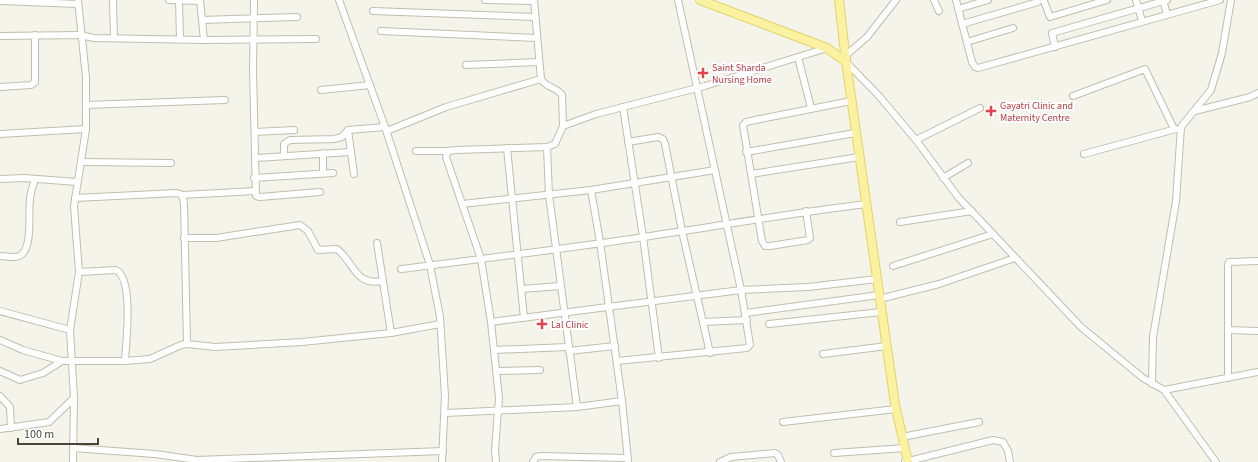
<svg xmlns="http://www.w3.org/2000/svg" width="1258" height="462" viewBox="0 0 1258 462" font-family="'Source Sans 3',sans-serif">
<rect width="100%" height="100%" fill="#f5f4eb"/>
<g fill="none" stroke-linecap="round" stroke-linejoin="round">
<defs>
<g id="minor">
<path d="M113,0L114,38"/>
<path d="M169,0L200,1"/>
<path d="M179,0L180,39"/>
<path d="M200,0L204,40"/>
<path d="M254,0L253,70L256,196L260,197L320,192"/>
<path d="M339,0L385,127L430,265L440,317L445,396L442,462"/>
<path d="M485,0L534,1"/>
<path d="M534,0L541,79C546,88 557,87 562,95L563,126"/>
<path d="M934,0L939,11"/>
<path d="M956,0L972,62L975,67L978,68L1220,0"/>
<path d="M1136,0L1142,21"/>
<path d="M1163,0L1167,14"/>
<path d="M0,1L78,4"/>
<path d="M1044,1L1050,17L1107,0"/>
<path d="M958,9L988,0"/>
<path d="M373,11L535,17"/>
<path d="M202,20L297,17"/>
<path d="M962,24L1038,2"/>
<path d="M381,31L536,38"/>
<path d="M0,36L80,35L94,38L204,40L316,39"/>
<path d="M967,42L1013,28"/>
<path d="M1055,47L1052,33L1167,0"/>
<path d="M798,57L811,108"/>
<path d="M847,58L845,56L867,37L896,0"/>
<path d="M846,62L879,96L916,140L958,197L1081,327L1143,378L1164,390L1216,462"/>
<path d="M466,65L538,62"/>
<path d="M0,87L31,85L35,82V35"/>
<path d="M321,90L370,85"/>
<path d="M1073,96L1145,69L1174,129"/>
<path d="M86,105L225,100"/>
<path d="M623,107L643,237L659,358"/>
<path d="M1195,111L1250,97L1258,93"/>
<path d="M348,130L354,174"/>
<path d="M387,131L446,107L541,79"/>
<path d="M255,132L294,130"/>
<path d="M0,134L86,129"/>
<path d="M916,140L980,108"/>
<path d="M628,142L658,137L663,139L665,144L682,231L710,353"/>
<path d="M547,147L456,150L448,151L446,157L448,163L481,259L491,322L741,290L808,287L877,279"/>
<path d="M507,148L524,318"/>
<path d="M416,151H448"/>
<path d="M746,152L855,133"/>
<path d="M1084,154L1176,129"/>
<path d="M284,156V144L290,140L334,139L342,137L348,130L385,127"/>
<path d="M256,158L351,152"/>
<path d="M81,162L171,163"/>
<path d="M323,173V153"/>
<path d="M751,174L859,157"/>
<path d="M254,178L333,173"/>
<path d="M943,178L968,163"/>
<path d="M0,179L24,178L77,182"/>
<path d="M182,195L255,191"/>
<path d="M75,198L177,193L182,195L184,203L187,344"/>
<path d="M462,204L591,190L715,170"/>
<path d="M806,211L810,238L808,240L770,246H765L762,241L743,125L746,122L760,119L851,101"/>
<path d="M900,222L972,211"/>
<path d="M184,238H216L300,225L308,231L318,250L337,249C355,263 354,286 383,281"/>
<path d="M377,243L391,333"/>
<path d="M0,256C6,256 16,259 21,255C33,246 28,213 30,200C30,193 33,186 35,179"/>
<path d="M893,266L993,234"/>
<path d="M401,269C482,259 564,249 644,237C718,226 792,213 866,204"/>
<path d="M79,272L116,270C134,279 126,342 125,361"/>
<path d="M522,289L560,286"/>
<path d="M879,299L939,284L1015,258"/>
<path d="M0,311L70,330"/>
<path d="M746,313L879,295"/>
<path d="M491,322L499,398L495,450L496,462"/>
<path d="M703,322L747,320"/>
<path d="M769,324L881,312"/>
<path d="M1228,330L1258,331"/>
<path d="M0,340L23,350L62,361"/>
<path d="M494,350L568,347"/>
<path d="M569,351L615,346"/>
<path d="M823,354L887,346"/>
<path d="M617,361L747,348L750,345L741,290L678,0"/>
<path d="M0,371L20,380L43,373L62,361H125L150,359L181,345L187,344L215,347L302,342L391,333L440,324"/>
<path d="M497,371L540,370"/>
<path d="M1228,378V265L1229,262L1258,261"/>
<path d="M1152,384L1153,337L1176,201L1181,127L1211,90L1222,53L1231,0"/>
<path d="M1164,390L1258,372"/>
<path d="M0,396L10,407L11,428"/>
<path d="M622,401L628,460"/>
<path d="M577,407L549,195L547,147L555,144L563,126L596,114L705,86L827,48"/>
<path d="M445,413L577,407L622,401L600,242L591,190"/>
<path d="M783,422L896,409"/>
<path d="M0,429L49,422L74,398"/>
<path d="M902,437L979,422"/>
<path d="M73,448L155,454L197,460L443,451"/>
<path d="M834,453L905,448"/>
<path d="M73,462L74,398L70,330L79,272L74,206L86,129V77L78,0"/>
<path d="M533,462L536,457L540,456L627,458"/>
<path d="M720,462L731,457L775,453L778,455L781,462"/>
<path d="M905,462L993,440L1003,442L1008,451L1010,462"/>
</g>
<g id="major">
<path d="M700,0L827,48L846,62L895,404L908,462"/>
<path d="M839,0L846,62"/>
</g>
</defs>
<use href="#minor" stroke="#c0beae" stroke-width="8"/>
<use href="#major" stroke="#dfd46f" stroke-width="10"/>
<use href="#minor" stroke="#fff" stroke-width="6"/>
<use href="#major" stroke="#faf2a0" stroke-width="8"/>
</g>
<g fill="#e0444e" stroke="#fff" stroke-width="1.5">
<path d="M701 67h4v4h4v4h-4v4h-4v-4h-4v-4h4z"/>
<path d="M989 105h4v4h4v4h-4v4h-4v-4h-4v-4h4z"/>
<path d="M540 318h4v4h4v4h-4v4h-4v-4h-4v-4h4z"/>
</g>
<g text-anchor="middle" stroke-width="4" stroke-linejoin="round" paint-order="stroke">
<g font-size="10" fill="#be3a42" stroke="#fff" text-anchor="start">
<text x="712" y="71">Saint Sharda<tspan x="712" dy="12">Nursing Home</tspan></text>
<text x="1000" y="109">Gayatri Clinic and<tspan x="1000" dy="12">Maternity Centre</tspan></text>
<text x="551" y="328">Lal Clinic</text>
</g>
</g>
<path d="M18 438v6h80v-6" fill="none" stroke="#494639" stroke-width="2"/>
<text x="24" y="438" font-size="12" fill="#494639" stroke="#ffffff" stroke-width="3" paint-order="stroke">100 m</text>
</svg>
